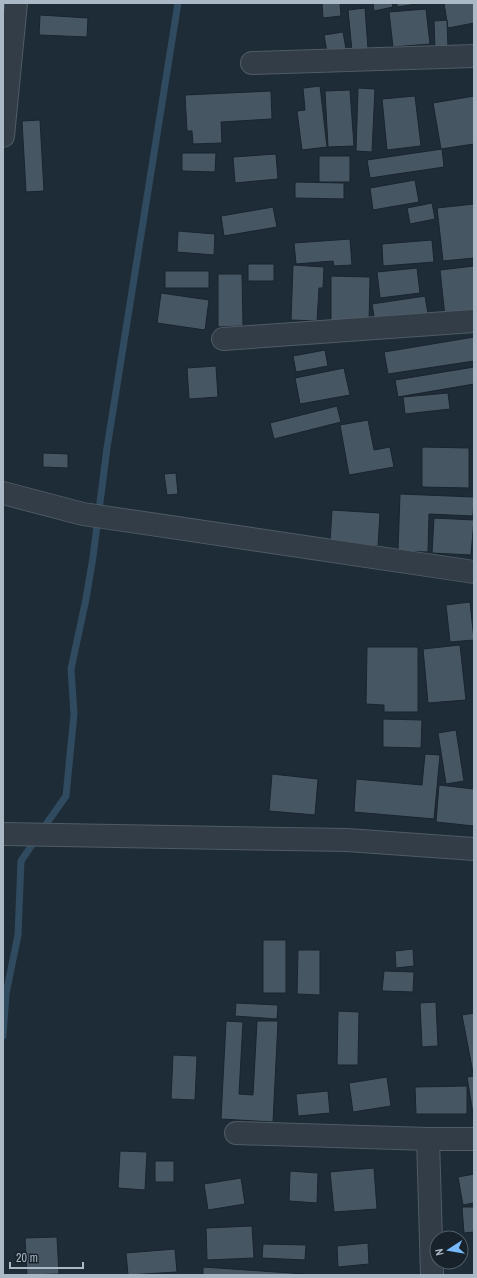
<svg xmlns="http://www.w3.org/2000/svg" width="477" height="1278" viewBox="0 0 477 1278" font-family="'Archivo Narrow',sans-serif">
<rect width="100%" height="100%" fill="#1e2c37"/>
<g fill="none" stroke-linecap="round" stroke-linejoin="round">
<g stroke="#304a5f" stroke-width="7">
<path d="M42,830L66,796L74,714L71,669L86,599L93,557L107,448L178,3"/>
<path d="M3,1036L6,994L18,935L21,861L36,839"/>
</g>
</g>
<g fill="#465663" stroke="#19242e">
<path d="M322,3H340L341,16L323,18Z"/>
<path d="M373,3H392L393,7L374,11Z"/>
<path d="M397,3H422L397,7Z"/>
<path d="M444,3H474V23L448,28Z"/>
<path d="M365,8L368,49L352,51L348,10Z"/>
<path d="M426,9L430,44L393,47L389,12Z"/>
<path d="M40,15L88,18L87,37L39,35Z"/>
<path d="M447,20L448,48L435,49L434,21Z"/>
<path d="M343,32L346,49L327,52L324,35Z"/>
<path d="M320,86L327,147L302,150L297,111L305,110L303,88Z"/>
<path d="M358,88L375,89L372,152L356,151Z"/>
<path d="M350,90L354,146L328,147L325,91Z"/>
<path d="M271,91L272,119L221,122L222,143L193,144L192,131H187L185,95Z"/>
<path d="M415,96L421,146L387,150L382,99Z"/>
<path d="M474,96V144L441,149L433,103Z"/>
<path d="M40,120L44,191L26,192L22,121Z"/>
<path d="M442,149L444,167L370,178L367,160Z"/>
<path d="M182,153H216L215,172L182,171Z"/>
<path d="M276,154L278,179L235,183L233,157Z"/>
<rect x="319" y="156" width="31" height="26"/>
<path d="M415,180L419,202L373,210L370,188Z"/>
<path d="M295,182L344,183V199L295,198Z"/>
<path d="M432,203L435,219L410,224L407,208Z"/>
<path d="M474,204V258L443,261L437,208Z"/>
<path d="M273,207L277,227L224,236L221,216Z"/>
<path d="M178,231L215,234L214,255L177,252Z"/>
<path d="M350,239L352,265L334,266L333,261L296,264L294,243Z"/>
<path d="M432,240L434,262L383,266L382,244Z"/>
<rect x="248" y="264" width="26" height="17"/>
<path d="M293,265L324,267L323,288H319L317,321L291,320Z"/>
<path d="M474,266V315L445,317L440,270Z"/>
<path d="M417,268L420,293L380,298L377,272Z"/>
<rect x="165" y="271" width="44" height="17"/>
<path d="M218,274H242L243,326L218,327Z"/>
<path d="M331,276L370,277L369,324L331,323Z"/>
<path d="M161,293L209,300L205,330L157,323Z"/>
<path d="M425,296L428,314L375,323L372,304Z"/>
<path d="M474,337V361L388,374L384,352Z"/>
<path d="M325,350L328,366L296,372L293,356Z"/>
<path d="M216,366L218,397L189,399L187,368Z"/>
<path d="M474,367V384L398,397L395,380Z"/>
<path d="M474,367V384L398,397L395,380Z"/>
<path d="M344,368L350,395L300,404L295,378Z"/>
<path d="M448,393L450,409L405,414L403,397Z"/>
<path d="M337,406L341,422L274,439L270,423Z"/>
<path d="M368,420L374,450L390,447L394,467L349,475L340,425Z"/>
<path d="M422,447L469,448V488L422,487Z"/>
<path d="M43,453L68,454V468L43,467Z"/>
<path d="M176,473L178,494L167,495L164,474Z"/>
<path d="M400,494L474,497L473,516L429,514L428,552L398,551Z"/>
<path d="M332,510L380,513L378,546L330,543Z"/>
<path d="M434,518L474,520L471,555L432,553Z"/>
<path d="M470,602L474,640L450,642L446,605Z"/>
<path d="M460,645L466,700L428,703L423,649Z"/>
<path d="M367,647H418V712H384V705L366,704Z"/>
<path d="M383,719L422,720L421,748L383,747Z"/>
<path d="M456,730L464,781L446,784L438,733Z"/>
<path d="M425,754L440,755L434,819L354,812L356,779L422,785Z"/>
<path d="M272,774L318,779L315,815L269,811Z"/>
<path d="M439,785L474,789V826L436,822Z"/>
<rect x="263" y="940" width="23" height="53"/>
<path d="M413,949L414,966L396,968L395,951Z"/>
<path d="M298,950H320V995L297,994Z"/>
<path d="M384,971L414,972L413,992L382,991Z"/>
<path d="M436,1002L438,1046L422,1047L420,1003Z"/>
<path d="M236,1003L278,1005L277,1019L235,1016Z"/>
<path d="M338,1011L359,1012L358,1065H337Z"/>
<path d="M474,1013V1073H473L462,1015Z"/>
<path d="M226,1021L243,1022L239,1094L253,1095L257,1021H278L273,1122L221,1119Z"/>
<path d="M173,1055L197,1056L195,1100L171,1099Z"/>
<path d="M474,1076V1120L467,1077Z"/>
<path d="M387,1077L391,1106L353,1112L349,1083Z"/>
<path d="M467,1086V1114H416L415,1087Z"/>
<path d="M328,1091L330,1113L298,1116L296,1094Z"/>
<path d="M120,1151L147,1152L145,1190L118,1188Z"/>
<rect x="155" y="1161" width="19" height="21"/>
<path d="M374,1168L377,1209L334,1212L330,1172Z"/>
<path d="M290,1171L318,1173L317,1203L289,1201Z"/>
<path d="M474,1174V1203L463,1205L458,1177Z"/>
<path d="M241,1178L245,1204L208,1210L204,1184Z"/>
<path d="M462,1207H474V1232L464,1233Z"/>
<path d="M252,1226L254,1258L207,1260L206,1228Z"/>
<path d="M57,1237L59,1274L27,1275L25,1238Z"/>
<path d="M368,1243L369,1264L338,1267L337,1246Z"/>
<path d="M263,1244L306,1245L305,1260L262,1258Z"/>
<path d="M175,1249L177,1272L128,1275L126,1253Z"/>
<path d="M203,1267L305,1274L304,1275H203Z"/>
</g>
<g fill="none" stroke-linecap="round" stroke-linejoin="round">
<defs>
<g id="minor">
<path d="M252,63L474,56"/>
<path d="M3,136L16,3"/>
<path d="M223,339L474,321"/>
<path d="M3,493L83,514L474,572"/>
<path d="M3,834L347,840L474,849"/>
<path d="M236,1133L428,1139H474"/>
<path d="M428,1139L432,1275"/>
</g>
</defs>
<use href="#minor" stroke="#4f5b66" stroke-width="24"/>
<use href="#minor" stroke="#323d47" stroke-width="22"/>
</g>
<rect width="477" height="1278" fill="none" stroke="#abb8c5" stroke-width="8"/>
<g transform="translate(449 1250) rotate(258)"><circle r="19" fill="#17222b" stroke="#525e69"/>
<path d="M0-3L7 15L0 10L-7 15Z" fill="#78bbfc"/>
<text y="-6" font-size="11" font-weight="bold" text-anchor="middle" fill="#abb8c5">N</text>
</g>
<path d="M10 1262v6h73v-6" fill="none" stroke="#abb8c5" stroke-width="2"/>
<text x="16" y="1262" font-size="12" fill="#abb8c5" stroke="#17222b" stroke-width="3" paint-order="stroke">20 m</text>
</svg>
